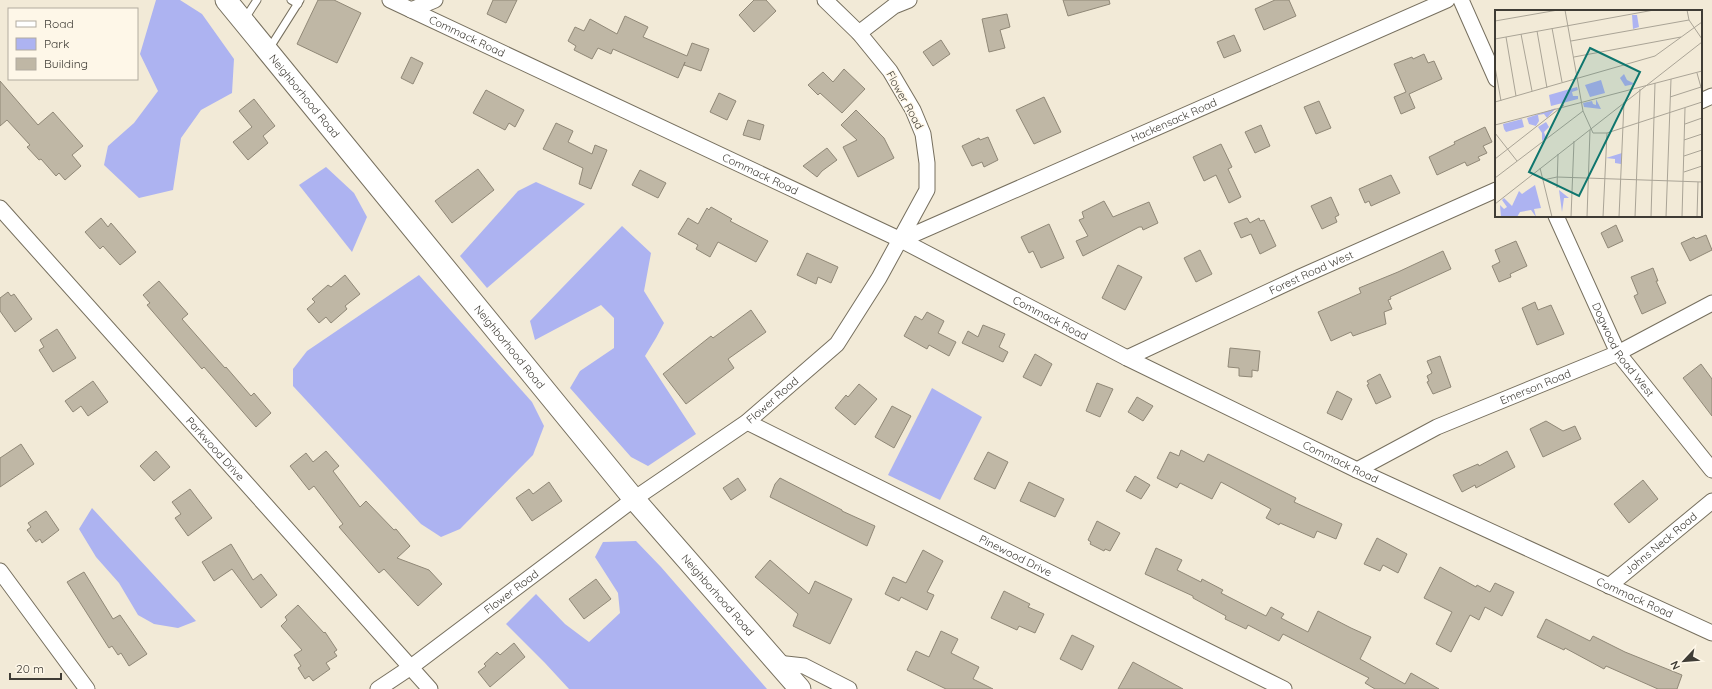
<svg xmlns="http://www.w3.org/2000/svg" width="1712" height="689" viewBox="0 0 1712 689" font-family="Quicksand,sans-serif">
<rect width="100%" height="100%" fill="#f2ead7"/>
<g fill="#adb3f1">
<path d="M156,0H180L202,14L234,59L232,93L201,110L181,138L173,190L139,198L104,165L108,146L134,123L158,91L140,54Z"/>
<path d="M326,167L354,193L367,217L352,252L299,185Z"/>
<path d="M536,182L585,204L487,288L460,256L518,191Z"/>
<path d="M622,226L651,253L644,291L664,323L656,338L645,356L696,434L648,466L631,457L570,388L580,371L614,348V318L601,305L535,340L530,321Z"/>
<path d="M419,275L532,402L544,426L533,455L460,529L441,537L421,524L293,386V369L307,351Z"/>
<path d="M932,388L982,417L940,500L888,475Z"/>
<path d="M92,508L196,621L178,628L154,624L138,615L119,583L96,557L79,529Z"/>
<path d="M636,541L661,567L767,689H569L545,663L506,624L536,594L565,624L589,642L620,613L618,593L595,557L603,542Z"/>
</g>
<g fill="#bfb7a5" stroke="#908877">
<path d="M318,0H334L361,13L337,63L297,44Z"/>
<path d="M493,0H517L506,23L487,14Z"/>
<path d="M754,0H766L776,11L754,32L739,15Z"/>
<path d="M1063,0H1109L1110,4L1068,16Z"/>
<path d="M1275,0H1289L1296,16L1264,30L1255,9Z"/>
<path d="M1007,14L1010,27L1000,30L1005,48L989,52L982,19Z"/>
<path d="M625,16L648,27L643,37L687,56L692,43L709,49L701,71L684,65L685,62L678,78L613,49L611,54L598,48L592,59L574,50L576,46L568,41L575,27L584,31L590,19L617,34Z"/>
<path d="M1234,35L1241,51L1224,58L1217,42Z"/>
<path d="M941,40L950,54L933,66L923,52Z"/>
<path d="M1424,54L1428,63L1434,61L1442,79L1409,94L1415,108L1401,114L1394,97L1406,92L1394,64L1412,57L1413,59Z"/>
<path d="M411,57L423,63L413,84L401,78Z"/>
<path d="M844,69L865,89L842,113L820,93L818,95L808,85L823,72L833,82Z"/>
<path d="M0,81L38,125L53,112L83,146L72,155L81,166L65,180L59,173L56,176L41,159L39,160L27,147L30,145L7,120L0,126Z"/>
<path d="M486,90L524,110L515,127L509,123L505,130L473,113Z"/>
<path d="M719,93L736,101L727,120L710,112Z"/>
<path d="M1044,97L1061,132L1034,144L1016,110Z"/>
<path d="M254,99L275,126L263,136L268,143L248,160L233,142L252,127L239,111Z"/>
<path d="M1319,101L1331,128L1316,134L1304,107Z"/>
<path d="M856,110L884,138L894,158L858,177L843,147L857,140L841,125Z"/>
<path d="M748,120L764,125L760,140L743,135Z"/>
<path d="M556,123L573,131L568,142L592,154L595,145L607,150L591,189L579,184L583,168L543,149Z"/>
<path d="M1261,125L1270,146L1255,153L1245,132Z"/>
<path d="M1485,127L1492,142L1483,146L1487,153L1478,157L1480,160L1467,166L1465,162L1437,175L1429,157L1455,144L1454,142Z"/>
<path d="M988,137L998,160L984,167L982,162L972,166L962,146L979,138L980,140Z"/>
<path d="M1221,144L1232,167L1228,169L1241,197L1229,203L1216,175L1204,181L1193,157Z"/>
<path d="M827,148L837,160L822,171L817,177L803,166Z"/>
<path d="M478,169L494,190L452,223L435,201Z"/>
<path d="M640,170L666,183L658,198L632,185Z"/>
<path d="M1391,175L1400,193L1371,206L1369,201L1365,203L1359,189Z"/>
<path d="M1331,197L1339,215L1335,217L1337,222L1322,229L1311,206Z"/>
<path d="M1104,201L1113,217L1149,202L1158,223L1143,230L1142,227H1139L1083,256L1076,241L1088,236L1079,220L1084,218L1082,212Z"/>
<path d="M711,207L732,219L730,221L768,241L756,262L718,242L710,257L696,249L698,245L678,234L688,218L698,224L707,208L709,210Z"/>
<path d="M101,218L108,227L111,223L136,252L120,265L103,246L100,249L85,232Z"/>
<path d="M1247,218L1250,223L1259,218L1260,221L1264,220L1276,246L1260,254L1251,234L1241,238L1234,223Z"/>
<path d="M1049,224L1064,258L1041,268L1033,251L1029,253L1021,237Z"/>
<path d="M1616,225L1623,241L1608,248L1601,233Z"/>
<path d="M1706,235L1712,250L1690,261L1681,243L1694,237L1696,239Z"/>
<path d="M1516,241L1527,266L1510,274L1511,277L1499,282L1492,266L1500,262L1495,250Z"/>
<path d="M1200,250L1212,274L1196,282L1184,258Z"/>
<path d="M1443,251L1451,269L1390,297L1391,299L1388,300L1392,309L1384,312L1386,324L1353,336L1351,332L1331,341L1318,312L1361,293L1359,288L1398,272Z"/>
<path d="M807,253L838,267L831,283L818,277L816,284L797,275Z"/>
<path d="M1118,265L1142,277L1125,310L1102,298Z"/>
<path d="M1653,268L1658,281H1656L1666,303L1642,314L1634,296L1638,294L1631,277Z"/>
<path d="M345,275L360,294L345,306L347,309L331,323L326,317L319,323L307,309L315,302L312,299L328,285L331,287Z"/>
<path d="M159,281L188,314L182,319L225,368L226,367L251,396L254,393L271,413L256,427L204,367L202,369L147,305L150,303L143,295Z"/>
<path d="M8,292L11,296L14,294L32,319L15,332L0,311V298Z"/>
<path d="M1535,302L1538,310L1551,305L1564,334L1537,345L1522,308Z"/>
<path d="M751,310L766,332L728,359L734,368L686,404L663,374L711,336L713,338Z"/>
<path d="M927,312L944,321L938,333L956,342L949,356L929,345L927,349L904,336L915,316L922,320Z"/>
<path d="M983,325L1005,334L999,347L1008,352L1003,362L962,343L968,331L978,337Z"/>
<path d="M57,329L76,358L53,372L39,350L44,347L40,340Z"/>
<path d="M1230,348L1260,351L1258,371L1252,370V377L1239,376V368L1228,367Z"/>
<path d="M1035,354L1052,364L1041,386L1023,377Z"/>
<path d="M1440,356L1451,387L1433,394L1427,382L1429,381L1427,376L1432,373L1427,361Z"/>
<path d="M1701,364L1712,379V416L1683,378Z"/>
<path d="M1380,374L1391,397L1376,404L1367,385L1369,384L1367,381Z"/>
<path d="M93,381L108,402L88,416L81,406L73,412L65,401Z"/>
<path d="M1097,383L1113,389L1100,417L1086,411Z"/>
<path d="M859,384L877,399L855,425L835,408L846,395L848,397Z"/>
<path d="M1337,391L1352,399L1342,420L1327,413Z"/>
<path d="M1137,397L1153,406L1143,421L1128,412Z"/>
<path d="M892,406L911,416L894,448L875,437Z"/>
<path d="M1546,421L1563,431L1575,426L1581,439L1543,457L1530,429Z"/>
<path d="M21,444L34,464L0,487V458Z"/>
<path d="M1181,450L1204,462L1208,454L1296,498L1294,502L1342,524L1336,539L1317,531L1314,538L1280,523L1279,525L1266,518L1271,509L1221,482L1212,499L1180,483L1177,488L1157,478L1170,452L1179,456Z"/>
<path d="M156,451L170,467L154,481L140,466Z"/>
<path d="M326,451L339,466L333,471L360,507L366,501L394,530L396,529L410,546L397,558L429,570L442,584L418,606L384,569L379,573L339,527L343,524L314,486L309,490L290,466L306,453L313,462Z"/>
<path d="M1507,451L1515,467L1476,488L1475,485L1462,492L1453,475L1478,464L1479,466Z"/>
<path d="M988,452L1008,462L995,489L974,479Z"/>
<path d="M1135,476L1150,485L1141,499L1126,491Z"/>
<path d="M738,478L746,490L731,500L723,488Z"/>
<path d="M780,478L842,510V511L875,526L867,546L770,497L775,484Z"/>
<path d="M1643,480L1658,499L1629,523L1614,504Z"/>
<path d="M549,482L562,501L532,521L516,498L529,489L533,494Z"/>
<path d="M1029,482L1064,499L1055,517L1020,501Z"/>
<path d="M190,489L212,518L188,536L175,518L181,514L172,502Z"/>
<path d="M46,511L59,530L42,543L40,539L36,542L27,530L31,527L28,523Z"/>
<path d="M1097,521L1120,533L1110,551L1105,549L1104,551L1090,544L1091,542L1088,540Z"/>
<path d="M1377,538L1407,554L1398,573L1383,565L1380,571L1364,564Z"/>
<path d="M231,544L253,580L261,574L277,595L261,608L232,569L214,581L202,562Z"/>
<path d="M1156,548L1182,560L1177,570L1201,582L1202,579L1223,590L1221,593L1266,616L1271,607L1284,614L1281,618L1308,632L1318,611L1351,628L1371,637L1360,659L1405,684L1411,673L1439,689H1375L1365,683L1369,678L1283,634L1279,641L1248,625L1246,629L1225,619L1226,616L1193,598V596L1145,574Z"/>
<path d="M923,550L943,561L927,592L934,595L927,610L901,597L899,601L885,594L893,577L906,583Z"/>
<path d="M770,560L809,594L815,581L852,599L830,644L793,626L798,614L755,577Z"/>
<path d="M1440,567L1476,587L1477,585L1490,592L1495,583L1514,592L1502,616L1485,607L1479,620L1470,615L1451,652L1436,644L1452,612L1424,598Z"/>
<path d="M84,572L113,619L120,615L147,654L129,666L121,653L118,655L112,646L109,648L67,582Z"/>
<path d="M596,579L611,599L584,619L569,599Z"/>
<path d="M1004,591L1030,604L1028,607L1044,614L1035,633L1019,626L1017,630L991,618Z"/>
<path d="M298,605L324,633L325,632L337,650L334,652L337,656L326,663L330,669L313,681L309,676L305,679L298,668L301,666L294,655L302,650L281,626L287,620L285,617Z"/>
<path d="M1546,619L1590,641L1593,636L1625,652L1682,675L1677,689H1658L1606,666L1604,669L1565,648L1564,650L1537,637Z"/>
<path d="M941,631L958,639L951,653L979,667L973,679L993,689H946L907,670L916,651L929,657Z"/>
<path d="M1072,635L1094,646L1082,670L1060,659Z"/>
<path d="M514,643L525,657L490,687L478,672L486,666L484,664L497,652L500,655Z"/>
<path d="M1133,662L1183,689H1118Z"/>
</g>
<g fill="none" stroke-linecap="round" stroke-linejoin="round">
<defs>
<g id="service">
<path d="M291,0L298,4"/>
<path d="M244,20L257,0"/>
<path d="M269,49L300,0"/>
</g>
<g id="minor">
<path id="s1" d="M390,0L901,240L1127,358L1357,470L1712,633"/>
<path d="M1461,0L1496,79"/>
<path d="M411,10L435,0"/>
<path d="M859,33L894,6L909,0"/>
<path d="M1701,101L1712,96"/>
<path id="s2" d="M0,208L430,689"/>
<path id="s3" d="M1556,216L1618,353L1712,470"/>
<path id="s4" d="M901,240L1447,0"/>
<path id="s5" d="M1127,358L1300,277L1496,190"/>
<path id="s6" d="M747,422L1284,689"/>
<path id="s7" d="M1357,470L1437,427L1618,353L1712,303"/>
<path d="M0,571L87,689"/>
<path id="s8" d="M1609,586L1712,501"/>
<path d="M777,663L804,666L849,689"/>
<path id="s9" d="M378,689L411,667L634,499L747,422L837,344L879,278L927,190V163L923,134L913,110L890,71L859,33L825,0"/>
</g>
<g id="secondary">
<path id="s10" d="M226,0L634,499L800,689"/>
</g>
</defs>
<use href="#service" stroke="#766f5e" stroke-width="9"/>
<use href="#minor" stroke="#766f5e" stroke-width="17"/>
<use href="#secondary" stroke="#766f5e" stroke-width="23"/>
<use href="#service" stroke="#fff" stroke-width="7"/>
<use href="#minor" stroke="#fff" stroke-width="15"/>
<use href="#secondary" stroke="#fff" stroke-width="21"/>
</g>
<g text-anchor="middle" stroke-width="3" stroke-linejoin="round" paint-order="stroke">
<g font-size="11" fill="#3f3c35" stroke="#fef7e8">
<text dy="4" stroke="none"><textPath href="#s1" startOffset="85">Commack Road</textPath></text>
<text dy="4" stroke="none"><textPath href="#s10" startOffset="124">Neighborhood Road</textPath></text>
<text transform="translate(905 100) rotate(61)" y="4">Flower Road</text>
<text dy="4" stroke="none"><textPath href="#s4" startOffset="298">Hackensack Road</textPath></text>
<text dy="4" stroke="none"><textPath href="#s1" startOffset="409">Commack Road</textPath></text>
<text dy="4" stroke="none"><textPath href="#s5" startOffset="203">Forest Road West</textPath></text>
<text dy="4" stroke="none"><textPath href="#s1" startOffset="733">Commack Road</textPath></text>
<text dy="4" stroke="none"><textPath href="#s10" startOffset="448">Neighborhood Road</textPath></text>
<text dy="4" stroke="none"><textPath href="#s3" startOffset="150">Dogwood Road West</textPath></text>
<text dy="4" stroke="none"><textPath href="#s7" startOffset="197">Emerson Road</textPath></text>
<text dy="4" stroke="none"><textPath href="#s9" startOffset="489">Flower Road</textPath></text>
<text dy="4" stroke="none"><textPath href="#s2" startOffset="323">Parkwood Drive</textPath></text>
<text dy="4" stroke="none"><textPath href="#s1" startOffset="1057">Commack Road</textPath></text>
<text dy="4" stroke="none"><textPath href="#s8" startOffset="67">Johns Neck Road</textPath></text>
<text dy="4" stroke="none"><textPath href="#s6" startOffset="300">Pinewood Drive</textPath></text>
<text dy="4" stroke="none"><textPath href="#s9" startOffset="165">Flower Road</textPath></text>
<text dy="4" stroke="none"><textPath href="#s10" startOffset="772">Neighborhood Road</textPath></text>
<text dy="4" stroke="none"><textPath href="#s1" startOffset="1381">Commack Road</textPath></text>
</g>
</g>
<g transform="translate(1495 10)">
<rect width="207" height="207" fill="#f2ead7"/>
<path d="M142,5L144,17L138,19L137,5ZM129,64L132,70L140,74L130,76L125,68ZM106,70L110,83L95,87L90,75ZM82,77L83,80L77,82L78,86H83V89L56,96L54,85ZM101,89L106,99L89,97L88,93L97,91L98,94L101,95ZM61,98L52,108L49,104L43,105L44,111L41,116L34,114L32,108ZM27,109L29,117L11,122L9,119L8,114ZM51,112L54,117L49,122L51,128L47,131V123L43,117ZM127,143L126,154L120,153V149L111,148ZM40,175L46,198L39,199L41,207L36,200L25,202L22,207H6L5,195L9,199L12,197L7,190L9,188L17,196L24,181L27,184ZM64,180L74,188H69L67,202Z" fill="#adb3f1"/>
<path fill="none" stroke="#aaa496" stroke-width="1" d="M70,0L88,101L98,123H112L207,92M192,0L194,10L207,29M0,11L63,0M57,18L67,72M42,21L52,78M26,24L37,81M11,27L21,86M0,29L159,0M76,31L194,10M79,47L186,27M0,57L6,91M202,63L207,81M175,87L206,77M0,92L160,46L207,12M190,114L207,108M0,115L207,61M0,123L22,151M189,130L207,124M189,146L207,140M0,149L69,95M45,158L57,207M189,162L207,156M0,168L88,101M48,170L62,167L207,172M62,178L63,144M0,194L207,32M76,207L79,131M92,207L95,120M108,207L112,123M124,207L129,92M140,207L145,79M156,207L160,73M171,207L176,69M187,207L190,98M202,207L203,172"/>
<path fill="#0f766e" fill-opacity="0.15" stroke="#0f766e" stroke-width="2" d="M95,38L145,62L84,186L34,162Z"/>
<rect width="207" height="207" fill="none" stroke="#3f3c35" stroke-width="2"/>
</g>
<rect x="8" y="8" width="130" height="72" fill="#fef7e8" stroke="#b2aca0"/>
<rect x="16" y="21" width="20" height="6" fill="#ffffff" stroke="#b2aca0"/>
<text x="44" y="28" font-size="12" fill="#3f3c35">Road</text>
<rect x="16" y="38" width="20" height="12" fill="#adb3f1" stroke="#b2aca0"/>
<text x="44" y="48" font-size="12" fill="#3f3c35">Park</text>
<rect x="16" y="58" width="20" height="12" fill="#bfb7a5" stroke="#b2aca0"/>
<text x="44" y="68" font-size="12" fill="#3f3c35">Building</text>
<g transform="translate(1684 661) rotate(244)" stroke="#fef7e8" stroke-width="3" paint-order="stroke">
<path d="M0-3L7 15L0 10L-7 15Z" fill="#3f3c35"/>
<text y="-6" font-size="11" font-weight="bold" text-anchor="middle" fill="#3f3c35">N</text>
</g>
<path d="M10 673v6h51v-6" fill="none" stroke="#3f3c35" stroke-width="2"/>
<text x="16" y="673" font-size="12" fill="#3f3c35" stroke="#fef7e8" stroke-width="3" paint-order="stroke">20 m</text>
</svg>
